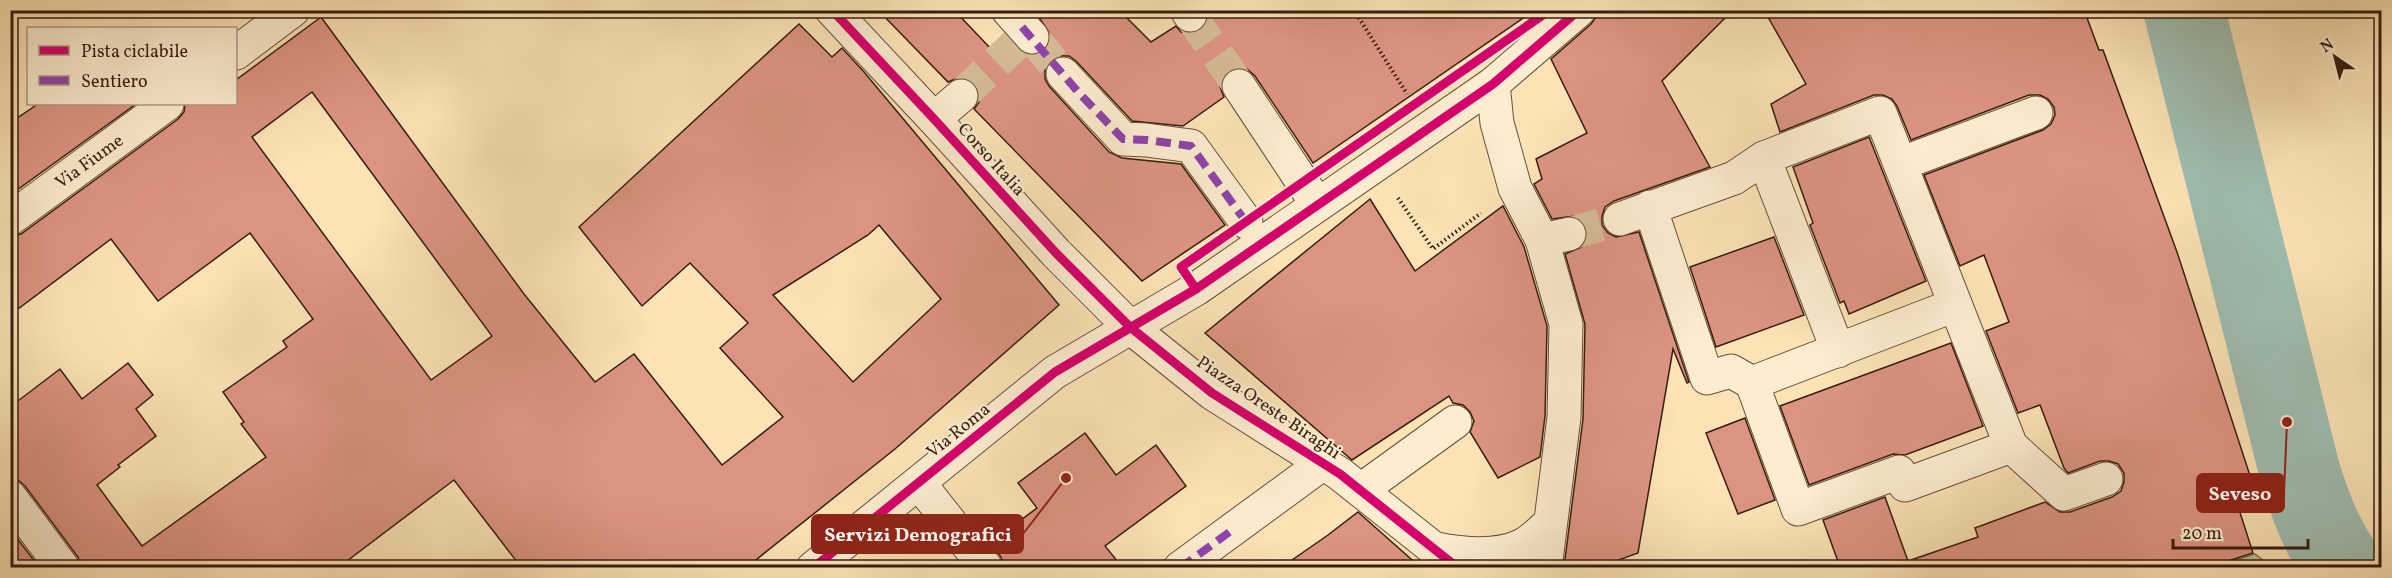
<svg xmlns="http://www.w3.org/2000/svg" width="2392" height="578" viewBox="0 0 2392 578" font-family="Vollkorn,serif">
<rect width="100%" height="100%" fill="#fbe3b6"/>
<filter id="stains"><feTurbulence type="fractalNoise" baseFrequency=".00333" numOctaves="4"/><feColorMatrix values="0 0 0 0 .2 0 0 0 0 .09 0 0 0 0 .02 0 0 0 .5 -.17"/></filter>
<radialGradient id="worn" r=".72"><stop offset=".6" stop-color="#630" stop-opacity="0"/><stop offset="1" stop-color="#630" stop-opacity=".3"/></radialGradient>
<path fill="#bcc490" stroke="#7a7050" stroke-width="1.5" d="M2255,554L2272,567H2213Z"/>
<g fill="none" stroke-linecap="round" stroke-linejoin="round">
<path stroke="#9fbeb1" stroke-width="81" d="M2184,10L2300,473C2311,508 2322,538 2344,568"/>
</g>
<g fill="#dc9482" stroke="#381c0f" stroke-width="1.5" fill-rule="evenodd">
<path d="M878,10H954L992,50L1006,36L1018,50L1026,55H1035L1045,51L1050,42V34L1034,10H1119L1151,42L1176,26L1181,32L1190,34L1199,31L1207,24L1208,10H1550L1534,24L1529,14L1313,163L1255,76L1247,69L1237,67L1228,71L1222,78L1220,87L1224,97L1183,126L1132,121L1076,61L1069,56H1059L1051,60L1045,69V79L1049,86L1109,152L1122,158L1181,164L1225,225L1142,281L974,109L979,102V93L975,83L967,78H958L948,82Z"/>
<path d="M1597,10H1733L1662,81L1710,167L1614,201L1605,207L1602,216V225L1608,233L1616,237L1639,232L1689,382L1687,383L1673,349L1638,553L1599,567H1564L1583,419L1585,324L1565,254L1582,247L1587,240V231L1583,222L1575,216L1552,219L1534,184L1542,179L1536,159L1587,133L1551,59L1591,24L1596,17Z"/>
<path d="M1764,10H2084L2099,50H2103L2177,252L2255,491L2235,497L2253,553L2209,567H1840L1823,520L1885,497L1908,561L1978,537L1975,528L2045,502L2060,512H2070L2112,497L2121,491L2124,482V473L2118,464L2109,461H2100L2068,473L2064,468L2040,405L2018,413L1986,331L2009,322L1984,255L1960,266L1924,175L2043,130L2051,124L2055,115L2054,107L2048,99L2040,95H2029L1911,140L1897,106L1892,99L1883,95H1874L1780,132L1771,104L1806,84Z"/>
<path d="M321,17L524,294L595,382L634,354L722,465L783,417L720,348L748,323L690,263L642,306L579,227L799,24L832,57L842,48L864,72L1059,305L895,449L747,567H521L454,480L339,567H81L78,557L25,486L18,480L10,479V407L60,369L82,399L128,363L153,395L136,409L156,436L118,465L120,467L97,485L142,546L266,457L241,424L244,422L223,392L287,347L283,341L313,319L250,233L158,301L111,239L10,315V237L21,234L178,119L184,112L185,104H236V80ZM312,92L492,336L431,380L252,137ZM879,225L941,299L853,382L773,295L868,235Z"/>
<path d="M38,104H136L10,195V123Z"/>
<path d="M1869,137L1926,281L1849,314L1844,301L1840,303L1810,225L1813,223L1793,167Z"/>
<path d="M1370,199L1415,271L1503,206L1524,247L1547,326L1545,416L1540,457L1498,478L1470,432L1474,421L1470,412L1463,405L1453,403L1449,396L1352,460L1205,333Z"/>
<path d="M1774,237L1804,315L1716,347L1690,267Z"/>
<path d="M1951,343L1983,426L1905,455L1893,454L1809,485L1780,406Z"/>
<path d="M1745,418L1775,500L1738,514L1706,433Z"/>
<path d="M1085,433L1116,475L1156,445L1186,486L1105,546L1122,567H1004L1001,557L990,543L1037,508L1018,483Z"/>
<path d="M1358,512L1420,567H1282L1328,535Z"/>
<path d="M10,529L39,567H10Z"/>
</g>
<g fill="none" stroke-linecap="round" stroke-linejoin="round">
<g stroke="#d4bb95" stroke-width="33" stroke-dasharray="33 16" stroke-linecap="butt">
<path d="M1190,15L1239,86"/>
<path d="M1032,37L1063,74"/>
<path d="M961,96L1016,44"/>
<path d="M1569,234L1620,219"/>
</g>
<defs>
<g id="minor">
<path d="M832,10L934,119L1056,253L1130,327L1212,393L1340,474L1458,568"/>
<path d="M1008,10L1032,37"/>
<path d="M1187,10L1190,15"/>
<path d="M236,53L293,10"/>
<path d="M1063,74L1123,139L1146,140L1191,146L1246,222"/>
<path d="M1493,84L1497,123L1515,188L1542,240L1566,324L1564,417L1545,568"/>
<path d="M1239,86L1317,204"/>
<path d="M934,119L961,96"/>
<path d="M1764,158L1838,351"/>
<path d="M1900,164L2036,113"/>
<path d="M10,219L167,104"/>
<path d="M1620,219L1734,178L1764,158L1880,113L2011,446L1905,485L1899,472L1798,509L1752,383L1731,371L1707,378L1650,207"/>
<path d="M1542,240L1569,234"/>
<path d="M1752,383L1955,305"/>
<path d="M2011,446L2064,494L2106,479"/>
<path d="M919,483L986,568"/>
<path d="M1361,490L1455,422"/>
<path d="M10,497L63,568"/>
<path d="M1436,549C1462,554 1495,558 1521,546C1532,541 1541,531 1550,523"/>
<path d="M813,568L1055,372L1196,289L1493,84L1579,10"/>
<path d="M1180,568L1322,464"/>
</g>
</defs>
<use href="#minor" stroke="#694e39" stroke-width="35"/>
<g stroke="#381c0f" stroke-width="4" stroke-dasharray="1.5 3" stroke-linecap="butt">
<path d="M1354,10L1407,94"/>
<path d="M1398,198L1433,249L1481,213"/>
</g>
<use href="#minor" stroke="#fcedd0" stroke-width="33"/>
<g stroke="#8e44ad" stroke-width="8" stroke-dasharray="15 8" stroke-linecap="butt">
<path d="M1022,27L1079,93L1123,139L1146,140L1191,146L1246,222"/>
<path d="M1180,568L1235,528"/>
</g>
<defs>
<g id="cycleway">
<path d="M832,10L934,119L1056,253L1130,327L1212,393L1340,474L1458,568"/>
<path d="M1196,289L1181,267L1550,10"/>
<path d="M813,568L1055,372L1196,289L1493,84L1579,10"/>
</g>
</defs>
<use href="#cycleway" stroke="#fcedd0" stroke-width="13"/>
<use href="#cycleway" stroke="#d6006c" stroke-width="9"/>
</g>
<g text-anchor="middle" stroke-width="4.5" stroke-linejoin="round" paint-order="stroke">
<g font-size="18" fill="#381c0f" stroke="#fcedd0">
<text transform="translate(992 159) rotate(48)" y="6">Corso Italia</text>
<text transform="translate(89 161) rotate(-36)" y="6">Via Fiume</text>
<text transform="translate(1269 407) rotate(34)" y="6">Piazza Oreste Biraghi</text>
<text transform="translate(958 430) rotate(-39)" y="6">Via Roma</text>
</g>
</g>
<path fill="none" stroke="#8f2418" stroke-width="2" d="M2287 422L2284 493M1066 478L1023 534"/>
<g fill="#8f2418" stroke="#fcedd0" stroke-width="2">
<circle cx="2287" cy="422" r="6"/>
<circle cx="1066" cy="478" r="6"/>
</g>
<g fill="#8f2418" stroke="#8f2418" stroke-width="2">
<rect x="2197" y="474" width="87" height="38" rx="6"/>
<rect x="812" y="515" width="211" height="38" rx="6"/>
</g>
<g font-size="20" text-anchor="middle" font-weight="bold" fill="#fff">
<text x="2240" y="500">Seveso</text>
<text x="918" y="541">Servizi Demografici</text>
</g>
<rect width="2392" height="578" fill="none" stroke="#fbe3b6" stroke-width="36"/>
<rect x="12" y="12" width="2368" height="554" fill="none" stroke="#381c0f" stroke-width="3"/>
<rect x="18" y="18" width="2356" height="542" fill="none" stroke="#381c0f" stroke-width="1.5"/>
<rect x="27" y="27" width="210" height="78" fill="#fcedd0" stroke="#ae9983" stroke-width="1.5"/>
<rect x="39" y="46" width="30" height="9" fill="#d6006c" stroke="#ae9983" stroke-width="1.5"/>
<text x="81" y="57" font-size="18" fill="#381c0f">Pista ciclabile</text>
<rect x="39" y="76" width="30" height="9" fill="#8e44ad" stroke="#ae9983" stroke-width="1.5"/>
<text x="81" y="87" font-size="18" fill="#381c0f">Sentiero</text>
<g transform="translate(2335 57) rotate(325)" stroke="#fcedd0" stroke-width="4.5" paint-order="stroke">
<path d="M0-4.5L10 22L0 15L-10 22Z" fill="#381c0f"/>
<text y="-9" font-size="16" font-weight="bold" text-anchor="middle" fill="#381c0f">N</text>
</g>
<path d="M2173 539v9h135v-9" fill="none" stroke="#381c0f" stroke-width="3"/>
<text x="2182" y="539" font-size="18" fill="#381c0f" stroke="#fcedd0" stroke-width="4.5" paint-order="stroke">20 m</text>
<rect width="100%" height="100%" filter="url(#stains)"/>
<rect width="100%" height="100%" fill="url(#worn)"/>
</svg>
